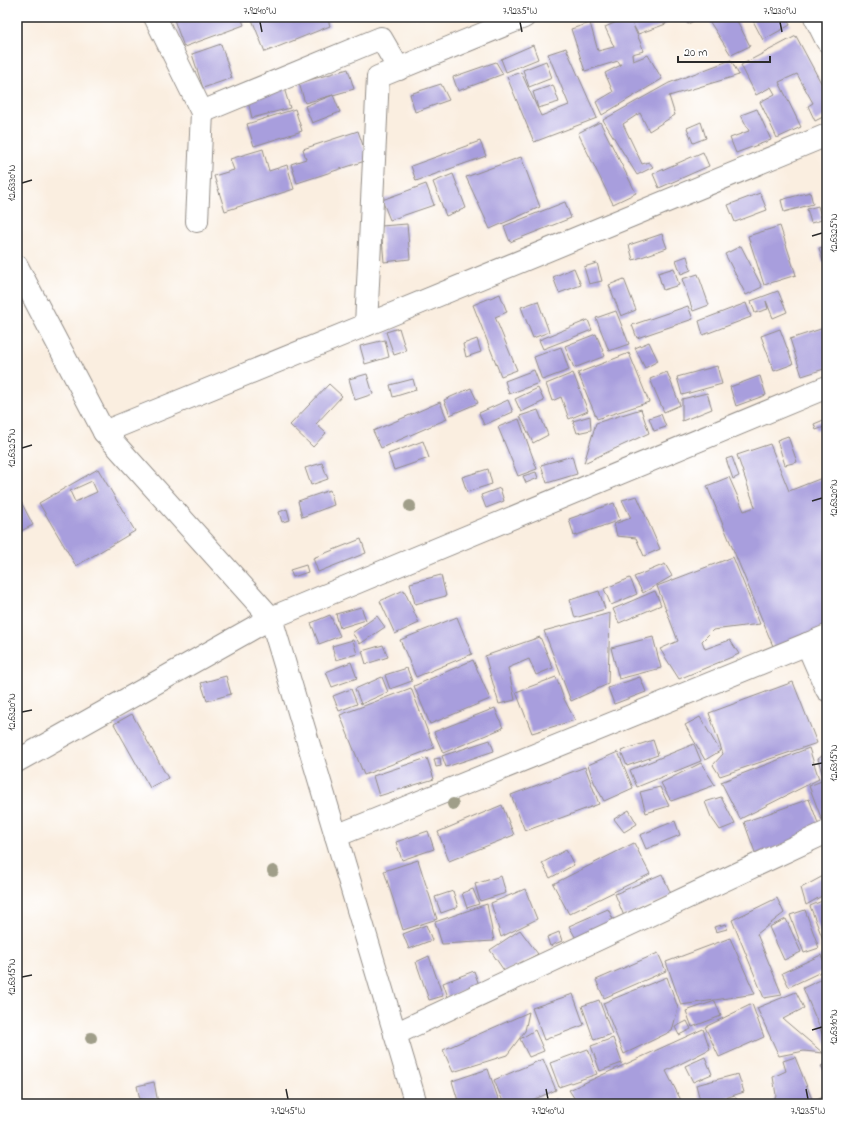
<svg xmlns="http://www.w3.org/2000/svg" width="844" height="1121" viewBox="0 0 844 1121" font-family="'Indie Flower',sans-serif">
<rect width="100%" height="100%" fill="#fff"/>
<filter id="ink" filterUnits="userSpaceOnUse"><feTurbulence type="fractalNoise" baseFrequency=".025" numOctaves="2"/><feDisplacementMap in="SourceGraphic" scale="8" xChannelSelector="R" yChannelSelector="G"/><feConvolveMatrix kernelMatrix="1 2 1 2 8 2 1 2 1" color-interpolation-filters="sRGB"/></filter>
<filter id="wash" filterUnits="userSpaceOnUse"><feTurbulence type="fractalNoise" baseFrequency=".012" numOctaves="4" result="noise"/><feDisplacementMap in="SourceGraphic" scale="16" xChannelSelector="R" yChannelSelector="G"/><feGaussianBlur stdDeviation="0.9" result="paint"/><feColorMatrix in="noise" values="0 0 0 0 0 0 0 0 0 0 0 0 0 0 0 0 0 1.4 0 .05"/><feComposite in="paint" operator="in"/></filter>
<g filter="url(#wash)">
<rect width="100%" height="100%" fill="#faeee0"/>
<g id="blocks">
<g fill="#a89edd" fill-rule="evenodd">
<path d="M173,17H241L244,25L184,47Z"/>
<path d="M251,17H327L330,26L265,52Z"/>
<path d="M628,17H663L666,24L638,34L633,25L644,51L632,54L633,61L648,55L662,79L602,115L596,102L613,92L605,73L621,65L618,61L585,71L571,29L590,23L598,51L614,47L605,27Z"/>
<path d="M685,17H701L688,24Z"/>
<path d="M711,17H735L750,46L731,55L708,19Z"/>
<path d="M751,17H786L790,25L763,40Z"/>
<path d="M796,36L827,94V115L815,121L808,106L813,103L797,74L779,82L801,127L777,138L760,102L775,94L771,87L756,95L741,65Z"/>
<path d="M221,44L232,78L203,88L192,54Z"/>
<path d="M533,45L538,59L506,72L501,59Z"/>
<path d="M566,48L597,118L534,142L507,77L521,72L541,116L569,105L548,54Z"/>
<path d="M731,60L739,75L669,96L675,115L649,131L640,113L623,124L642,164L649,162L653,167L637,175L603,120L669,83Z"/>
<path d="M546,61L552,78L529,87L523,70Z"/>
<path d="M496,62L503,74L458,91L453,77Z"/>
<path d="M348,69L354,89L305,103L299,83Z"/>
<path d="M441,84L449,100L415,112L410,94Z"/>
<path d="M553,85L559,102L538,108L533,92Z"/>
<path d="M284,88L290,108L252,118L247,97Z"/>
<path d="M333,95L340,112L312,123L305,106Z"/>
<path d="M295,109L302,131L254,146L247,124Z"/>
<path d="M757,109L771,140L736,153L730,138L749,131L741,115Z"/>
<path d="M600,122L636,193L613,204L578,133Z"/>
<path d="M701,122L706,138L693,143L687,128Z"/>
<path d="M358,131L368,160L297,183L291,164L306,159L303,149Z"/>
<path d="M480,141L486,156L416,181L411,166Z"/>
<path d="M263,149L269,171L287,165L294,189L225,211L214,176L234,170L230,159Z"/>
<path d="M703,152L709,166L659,188L653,174Z"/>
<path d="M521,157L540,207L490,229L466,177Z"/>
<path d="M453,174L466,208L446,216L433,182Z"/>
<path d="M426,184L434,205L390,220L382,200Z"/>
<path d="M810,192L813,204L784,212L781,200Z"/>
<path d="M760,193L767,210L735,222L728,205Z"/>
<path d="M565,202L571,218L510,242L504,226Z"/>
<path d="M818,206L822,220L811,223L807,209Z"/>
<path d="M407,224L410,259L384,262L381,226Z"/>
<path d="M780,226L796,275L764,285L748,236Z"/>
<path d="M662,234L667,248L633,260L629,245Z"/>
<path d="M741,246L762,287L746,295L725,254Z"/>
<path d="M827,246V261L823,262L819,248Z"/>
<path d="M687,256L691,270L681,274L676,260Z"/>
<path d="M597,263L602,281L589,284L584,267Z"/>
<path d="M574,268L581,285L559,293L553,277Z"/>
<path d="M674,268L679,285L663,290L658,273Z"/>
<path d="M698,274L709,305L693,311L682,279Z"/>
<path d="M624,279L636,310L621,316L609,285Z"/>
<path d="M778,291L787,312L773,318L766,301L768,309L755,313L751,301Z"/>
<path d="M500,294L507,312L495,317L517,370L501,376L473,305Z"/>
<path d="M538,301L549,332L533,338L521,307Z"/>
<path d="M746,303L751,317L703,335L699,321Z"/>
<path d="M688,306L693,319L637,338L632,325Z"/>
<path d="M616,311L629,344L609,351L596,318Z"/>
<path d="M588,320L592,330L543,349L539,340Z"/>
<path d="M827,327V368L802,376L790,339Z"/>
<path d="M399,328L406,351L394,355L386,332Z"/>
<path d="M780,329L793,364L774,371L761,336Z"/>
<path d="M596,334L605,356L574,368L565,346Z"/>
<path d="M477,339L481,352L466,357L463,344Z"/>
<path d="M385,340L389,357L365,364L360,346Z"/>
<path d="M649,342L658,361L645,368L635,348Z"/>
<path d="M561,347L569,370L542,380L534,357Z"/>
<path d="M629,353L649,402L597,419L578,373Z"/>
<path d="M717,366L722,384L682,395L677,377Z"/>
<path d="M534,370L539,383L509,394L505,381Z"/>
<path d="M667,372L680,405L664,412L650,379Z"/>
<path d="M573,373L588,411L569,419L561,397L552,401L546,384Z"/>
<path d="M367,374L373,394L355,400L349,379Z"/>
<path d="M760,376L766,395L736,406L730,387Z"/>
<path d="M413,379L416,390L393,397L390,385Z"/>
<path d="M329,384L342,396L316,424L326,433L313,447L290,425Z"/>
<path d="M471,388L478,403L450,415L444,400Z"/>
<path d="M538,388L544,401L521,412L515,399Z"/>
<path d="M707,393L712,409L682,421V399Z"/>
<path d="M508,400L513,412L484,425L479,413Z"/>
<path d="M440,402L447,419L381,448L373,431Z"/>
<path d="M641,409L649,433L584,463L596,423Z"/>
<path d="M538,410L548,435L533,443L520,416Z"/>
<path d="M661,414L666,427L654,431L649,418Z"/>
<path d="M590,416L591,430L577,433L573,421Z"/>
<path d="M519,419L537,469L518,476L498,427Z"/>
<path d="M826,419L827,426L816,430L814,424Z"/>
<path d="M788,436L797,462L785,465L777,440Z"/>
<path d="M423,441L429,458L394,470L388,454Z"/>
<path d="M770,444L789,491L827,476V626L775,651L707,486L729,477L744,511L755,507L737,455Z"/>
<path d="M572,456L577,474L547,483L541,465Z"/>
<path d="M732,457L739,476L733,479L726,459Z"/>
<path d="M322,463L328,479L311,485L305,468Z"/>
<path d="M98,469L135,531L76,566L39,503ZM92,481L97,492L75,502L70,491Z"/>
<path d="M488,469L492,484L467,492L462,477Z"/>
<path d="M536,472L538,478L526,483L523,476Z"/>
<path d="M500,488L504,501L486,508L481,495Z"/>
<path d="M330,490L334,505L302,517L298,501Z"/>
<path d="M17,494L33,525L17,533Z"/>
<path d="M637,496L660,549L644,556L636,538L617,536L614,524L631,518L622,500Z"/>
<path d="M614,503L620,520L574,536L569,519Z"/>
<path d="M287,509L290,520L282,522L279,512Z"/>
<path d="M361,539L366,553L318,572L313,558Z"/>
<path d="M733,557L760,624L713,630L702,641L705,649L730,640L739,654L679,679L660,649L678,641L657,586Z"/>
<path d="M665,564L672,576L643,593L634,577Z"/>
<path d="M306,565L308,572L293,577L290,570Z"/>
<path d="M441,575L446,596L415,604L410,583Z"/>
<path d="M630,578L637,594L611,605L604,589Z"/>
<path d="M404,590L419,623L395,634L380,601Z"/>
<path d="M599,591L605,609L575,618L570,600Z"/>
<path d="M655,591L661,605L619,623L613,609Z"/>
<path d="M361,607L366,620L340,628L336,614Z"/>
<path d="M610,613L608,684L571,701L544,631Z"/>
<path d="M330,615L340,636L319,644L311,623Z"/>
<path d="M377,616L385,627L360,644L352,633Z"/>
<path d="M457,617L472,654L416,677L400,640Z"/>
<path d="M540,637L553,668L536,675L529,659L508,668L515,700L499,704L485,656Z"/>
<path d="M653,637L661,668L619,679L611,648Z"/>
<path d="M353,640L357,654L336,660L332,646Z"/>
<path d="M383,645L388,657L366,664L362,651Z"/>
<path d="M473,660L490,699L430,724L414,686Z"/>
<path d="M351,662L357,678L332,687L326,672Z"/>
<path d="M407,668L412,681L390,689L385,675Z"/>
<path d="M226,676L231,694L207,701L201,683Z"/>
<path d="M382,677L388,692L361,704L355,689Z"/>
<path d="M556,677L564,699L575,720L532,733L516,692Z"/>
<path d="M640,677L646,692L614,704L608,688Z"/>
<path d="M793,682L817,743L720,776L713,765L723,754L709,713Z"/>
<path d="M411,688L434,748L364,775L340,715Z"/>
<path d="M351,689L357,704L339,711L333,696Z"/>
<path d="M495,708L503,728L443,753L434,732Z"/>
<path d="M132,714L168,778L150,788L114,724Z"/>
<path d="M700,717L720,751L705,760L685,725Z"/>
<path d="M490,740L494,751L446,767L442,756Z"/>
<path d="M653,740L658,755L627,766L621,751Z"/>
<path d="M694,744L701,761L637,787L630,770Z"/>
<path d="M809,748L819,779L740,819L721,782Z"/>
<path d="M618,752L633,788L604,801L594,782L588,765Z"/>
<path d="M827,752V827L825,828L809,786L824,780L818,759Z"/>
<path d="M427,758L434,779L379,796L373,776Z"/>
<path d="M440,758L441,766L436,767L434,759Z"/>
<path d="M701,763L715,785L671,801L661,783Z"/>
<path d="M585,767L599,804L525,831L511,795Z"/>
<path d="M660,787L669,806L646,813L640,792Z"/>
<path d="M721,797L735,824L720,830L711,817L705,802Z"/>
<path d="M809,799L821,831L756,855L744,822Z"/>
<path d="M502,805L514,835L449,861L438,832Z"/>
<path d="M629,810L637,824L624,832L614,819Z"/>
<path d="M675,821L680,835L646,849L640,835Z"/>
<path d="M428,831L434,849L402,860L396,842Z"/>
<path d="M634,843L650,874L569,914L553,884Z"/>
<path d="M566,850L574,865L550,878L542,863Z"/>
<path d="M418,860L437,919L403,930L384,871Z"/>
<path d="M662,874L672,896L624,916L615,894Z"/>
<path d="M827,874V893L806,905L801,888Z"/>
<path d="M501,876L506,893L480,901L475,884Z"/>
<path d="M473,889L479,904L467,908L462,893Z"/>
<path d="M525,889L537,919L501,937L491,903Z"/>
<path d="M453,891L458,907L441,913L435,897Z"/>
<path d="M777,898L784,913L757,934L782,995L764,998L732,920Z"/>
<path d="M827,899V940L824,942L810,906Z"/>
<path d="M487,904L494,941L442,944L435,922Z"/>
<path d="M608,909L615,923L579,944L569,926Z"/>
<path d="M805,910L819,948L804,953L790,915Z"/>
<path d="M786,919L801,952L784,960L769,927Z"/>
<path d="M726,924L727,929L716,932L714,927Z"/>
<path d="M426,925L432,940L409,949L403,934Z"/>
<path d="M520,930L538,954L505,972L490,950Z"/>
<path d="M559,932L562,941L550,946L547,937Z"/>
<path d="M730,938L755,994L681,1005L666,962Z"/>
<path d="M658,953L666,971L604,998L596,980Z"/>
<path d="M821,955L827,969L789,987L782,973Z"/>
<path d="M429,956L443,996L429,1000L416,962Z"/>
<path d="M474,971L479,985L448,997L443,983Z"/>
<path d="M667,977L678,1008L672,1031L624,1054L603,1003Z"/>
<path d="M827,977V1045L803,988Z"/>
<path d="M796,992L804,1008L783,1019L823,1053L804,1051L779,1056L757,1008Z"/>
<path d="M573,994L584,1025L544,1040L532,1008Z"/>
<path d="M599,1000L612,1034L594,1040L582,1006Z"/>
<path d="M715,1001L721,1016L692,1027L686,1011Z"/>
<path d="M752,1004L764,1037L719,1057L705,1027Z"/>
<path d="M529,1012L525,1031L507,1055L453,1072L443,1050Z"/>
<path d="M687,1021L691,1029L679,1035L675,1027Z"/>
<path d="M703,1029L710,1049L666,1071L683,1104H578L569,1090Z"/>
<path d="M535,1030L544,1051L529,1057L520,1039Z"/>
<path d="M613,1038L622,1063L600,1071L591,1046Z"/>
<path d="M588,1049L597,1074L559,1087L550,1063Z"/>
<path d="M705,1057L712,1074L693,1082L685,1066Z"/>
<path d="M795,1057L812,1099L800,1104H772L776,1095L773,1077L786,1071L783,1061Z"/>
<path d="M543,1059L556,1090L523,1104H504L494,1080Z"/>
<path d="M827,1063V1077L821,1066Z"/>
<path d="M488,1069L500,1104H459L452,1081Z"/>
<path d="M738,1074L744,1092L707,1104H701L696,1085Z"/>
<path d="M154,1082L158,1103L152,1104H141L137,1086Z"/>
<path d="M827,1095V1104H808Z"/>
<path d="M557,1098L560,1104H545Z"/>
<path d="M736,1098L738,1103L735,1104H726L725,1101Z"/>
</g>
</g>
</g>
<g filter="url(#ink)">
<use href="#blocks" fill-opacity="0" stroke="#928c86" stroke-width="1"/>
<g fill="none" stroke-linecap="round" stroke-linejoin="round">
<defs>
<g id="street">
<path d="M155,17L202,112L197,221"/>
<path d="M815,17L827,41"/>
<path d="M202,112L381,38L399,69"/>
<path d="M17,266L104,432L271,618L416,1104"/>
<path d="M366,325L378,77L524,17"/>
<path d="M104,432L366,325L827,135"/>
<path d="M807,644L827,690"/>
<path d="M17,761L271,618L827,387"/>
<path d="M336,836L827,636"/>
<path d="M395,1034L827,832"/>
</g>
</defs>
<use href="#street" stroke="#928c86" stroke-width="24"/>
<use href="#street" stroke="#fff" stroke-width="22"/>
</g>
<g fill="#a09e89">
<circle cx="410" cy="506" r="6"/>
<circle cx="453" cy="804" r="6"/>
<circle cx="273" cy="871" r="6"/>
<circle cx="91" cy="1038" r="6"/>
</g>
</g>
<path fill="none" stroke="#2b2b2b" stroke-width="1.5" d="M260,22L262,32M520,22L522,32M780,22L782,32M22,183L32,180M812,236L822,233M22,448L32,445M812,501L822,498M22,712L32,710M812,765L822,763M22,977L32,975M812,1030L822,1027M286,1089L288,1099M546,1089L548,1099M806,1089L808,1099"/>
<rect width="844" height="1121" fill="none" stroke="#fff" stroke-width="44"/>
<path d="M678 56v6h92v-6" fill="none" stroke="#2b2b2b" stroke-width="2"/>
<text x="684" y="56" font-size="12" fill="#2b2b2b" stroke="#ffffff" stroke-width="3" paint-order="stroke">20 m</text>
<rect x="22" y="22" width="800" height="1077" fill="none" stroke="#2b2b2b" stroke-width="1.5"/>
<g font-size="10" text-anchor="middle" fill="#2b2b2b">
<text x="260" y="14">7.9240°W</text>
<text x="520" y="14">7.9235°W</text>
<text x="780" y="14">7.9230°W</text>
<text transform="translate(11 183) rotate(-90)" y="4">12.6330°N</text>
<text transform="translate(833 233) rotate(-90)" y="4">12.6325°N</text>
<text transform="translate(11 448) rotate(-90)" y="4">12.6325°N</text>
<text transform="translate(833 498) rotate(-90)" y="4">12.6320°N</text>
<text transform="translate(11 712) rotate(-90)" y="4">12.6320°N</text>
<text transform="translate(833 763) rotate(-90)" y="4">12.6315°N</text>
<text transform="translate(11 977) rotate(-90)" y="4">12.6315°N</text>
<text transform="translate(833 1027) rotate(-90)" y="4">12.6310°N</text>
<text x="288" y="1114">7.9245°W</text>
<text x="548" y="1114">7.9240°W</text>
<text x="808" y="1114">7.9235°W</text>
</g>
</svg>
